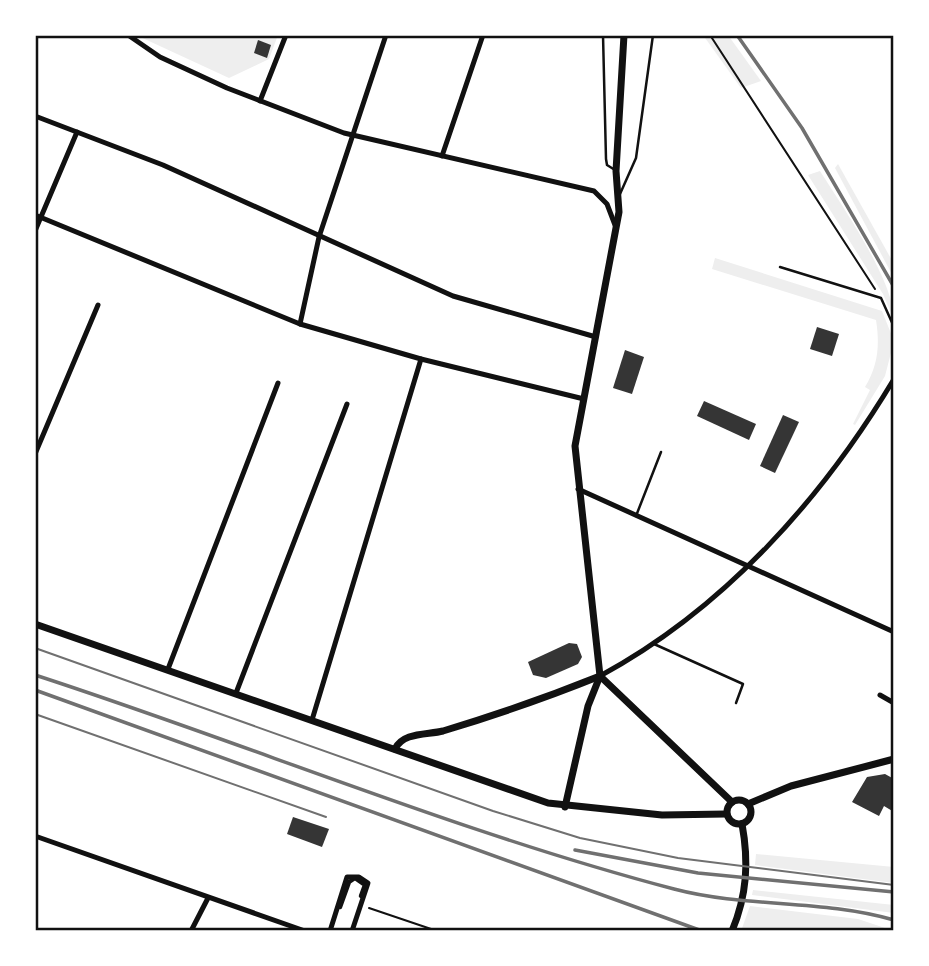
<svg xmlns="http://www.w3.org/2000/svg" width="929" height="966" viewBox="0 0 929 966" font-family="'PT Sans',sans-serif">
<rect width="100%" height="100%" fill="#fff"/>
<g fill="#eee">
<path d="M136,35H278L269,59L229,78Z"/>
<path d="M703,35H728L761,81L741,88Z"/>
<path d="M838,164L894,264V278L835,168Z"/>
<path d="M820,171C842,206 894,280 894,320L883,294L808,175Z"/>
<path d="M715,258L882,311L894,341L885,376L855,425L853,424L870,390L865,387C878,366 880,345 876,320L712,269Z"/>
<path d="M756,854L894,867V883L755,865Z"/>
<path d="M753,890L894,905V913L752,895Z"/>
<path d="M750,906L858,919L894,931H741Z"/>
</g>
<g fill="#353535">
<path d="M258,40L271,45L267,58L254,53Z"/>
<path d="M817,327L839,334L832,356L810,349Z"/>
<path d="M625,350L644,357L632,394L613,388Z"/>
<path d="M704,401L756,424L749,440L697,416Z"/>
<path d="M783,415L799,422L775,473L760,466Z"/>
<path d="M569,643L577,644L582,657L578,664L546,678L533,675L528,662Z"/>
<path d="M885,774L894,779V812L884,806L879,816L852,802L867,777Z"/>
<path d="M293,817L329,829L322,847L287,834Z"/>
</g>
<g fill="none" stroke-linecap="round" stroke-linejoin="round">
<g stroke="#111" stroke-width="2">
<path d="M710,35L875,289"/>
<path d="M369,908L437,931"/>
</g>
<g stroke="#111" stroke-width="2.5">
<path d="M603,35L606,159L607,165L615,170"/>
<path d="M620,194L636,158L653,35"/>
<path d="M780,267L881,298L894,327"/>
<path d="M636,516L661,452"/>
<path d="M654,644L743,684L736,703"/>
</g>
<path stroke="#111" stroke-width="4.5" d="M340,907L349,882L355,878L365,885L361,896"/>
<g stroke="#111" stroke-width="5">
<path d="M128,35L160,57L227,88L344,133L594,191L607,204L615,225"/>
<path d="M260,101L286,35"/>
<path d="M35,116L163,165L453,296L596,337"/>
<path d="M442,156L483,35"/>
<path d="M35,215L300,324L421,359L584,399"/>
<path d="M35,231L77,132"/>
<path d="M300,324L319,237L386,35"/>
<path d="M35,454L98,305"/>
<path d="M578,489L894,632"/>
<path d="M168,669L278,383"/>
<path d="M600,676C724,609 822,499 894,379"/>
<path d="M236,693L347,404"/>
<path d="M880,695L894,703"/>
<path d="M312,720L421,359"/>
<path d="M35,836L305,931"/>
<path d="M191,931L208,898"/>
<path d="M330,931L347,877H359L368,883L352,931"/>
</g>
<g stroke="#111" stroke-width="7">
<path d="M35,624L548,803L662,815L726,814"/>
<path d="M600,676L732,802"/>
<path d="M395,749C403,732 427,735 443,731C496,715 548,697 600,676"/>
<circle cx="739" cy="812" r="12"/>
<path d="M748,804L791,786L894,759"/>
<path d="M565,807L588,706L600,676L575,446L619,212L616,171L624,35"/>
<path d="M732,931C747,895 749,862 742,824"/>
</g>
<g stroke="#707070" stroke-width="2">
<path d="M35,648L493,811L580,838L678,858L894,885"/>
<path d="M35,714L326,817"/>
</g>
<g stroke="#707070" stroke-width="3.5">
<path d="M737,35L802,128L894,287"/>
<path d="M35,675C248,744 457,832 674,889C746,908 822,899 894,920"/>
<path d="M35,690L702,931"/>
<path d="M575,850L698,873L894,892"/>
</g>
</g>
<rect width="929" height="966" fill="none" stroke="#ffffff" stroke-width="74"/>
<rect x="37" y="37" width="855" height="892" fill="none" stroke="#111" stroke-width="2.5"/>
</svg>
